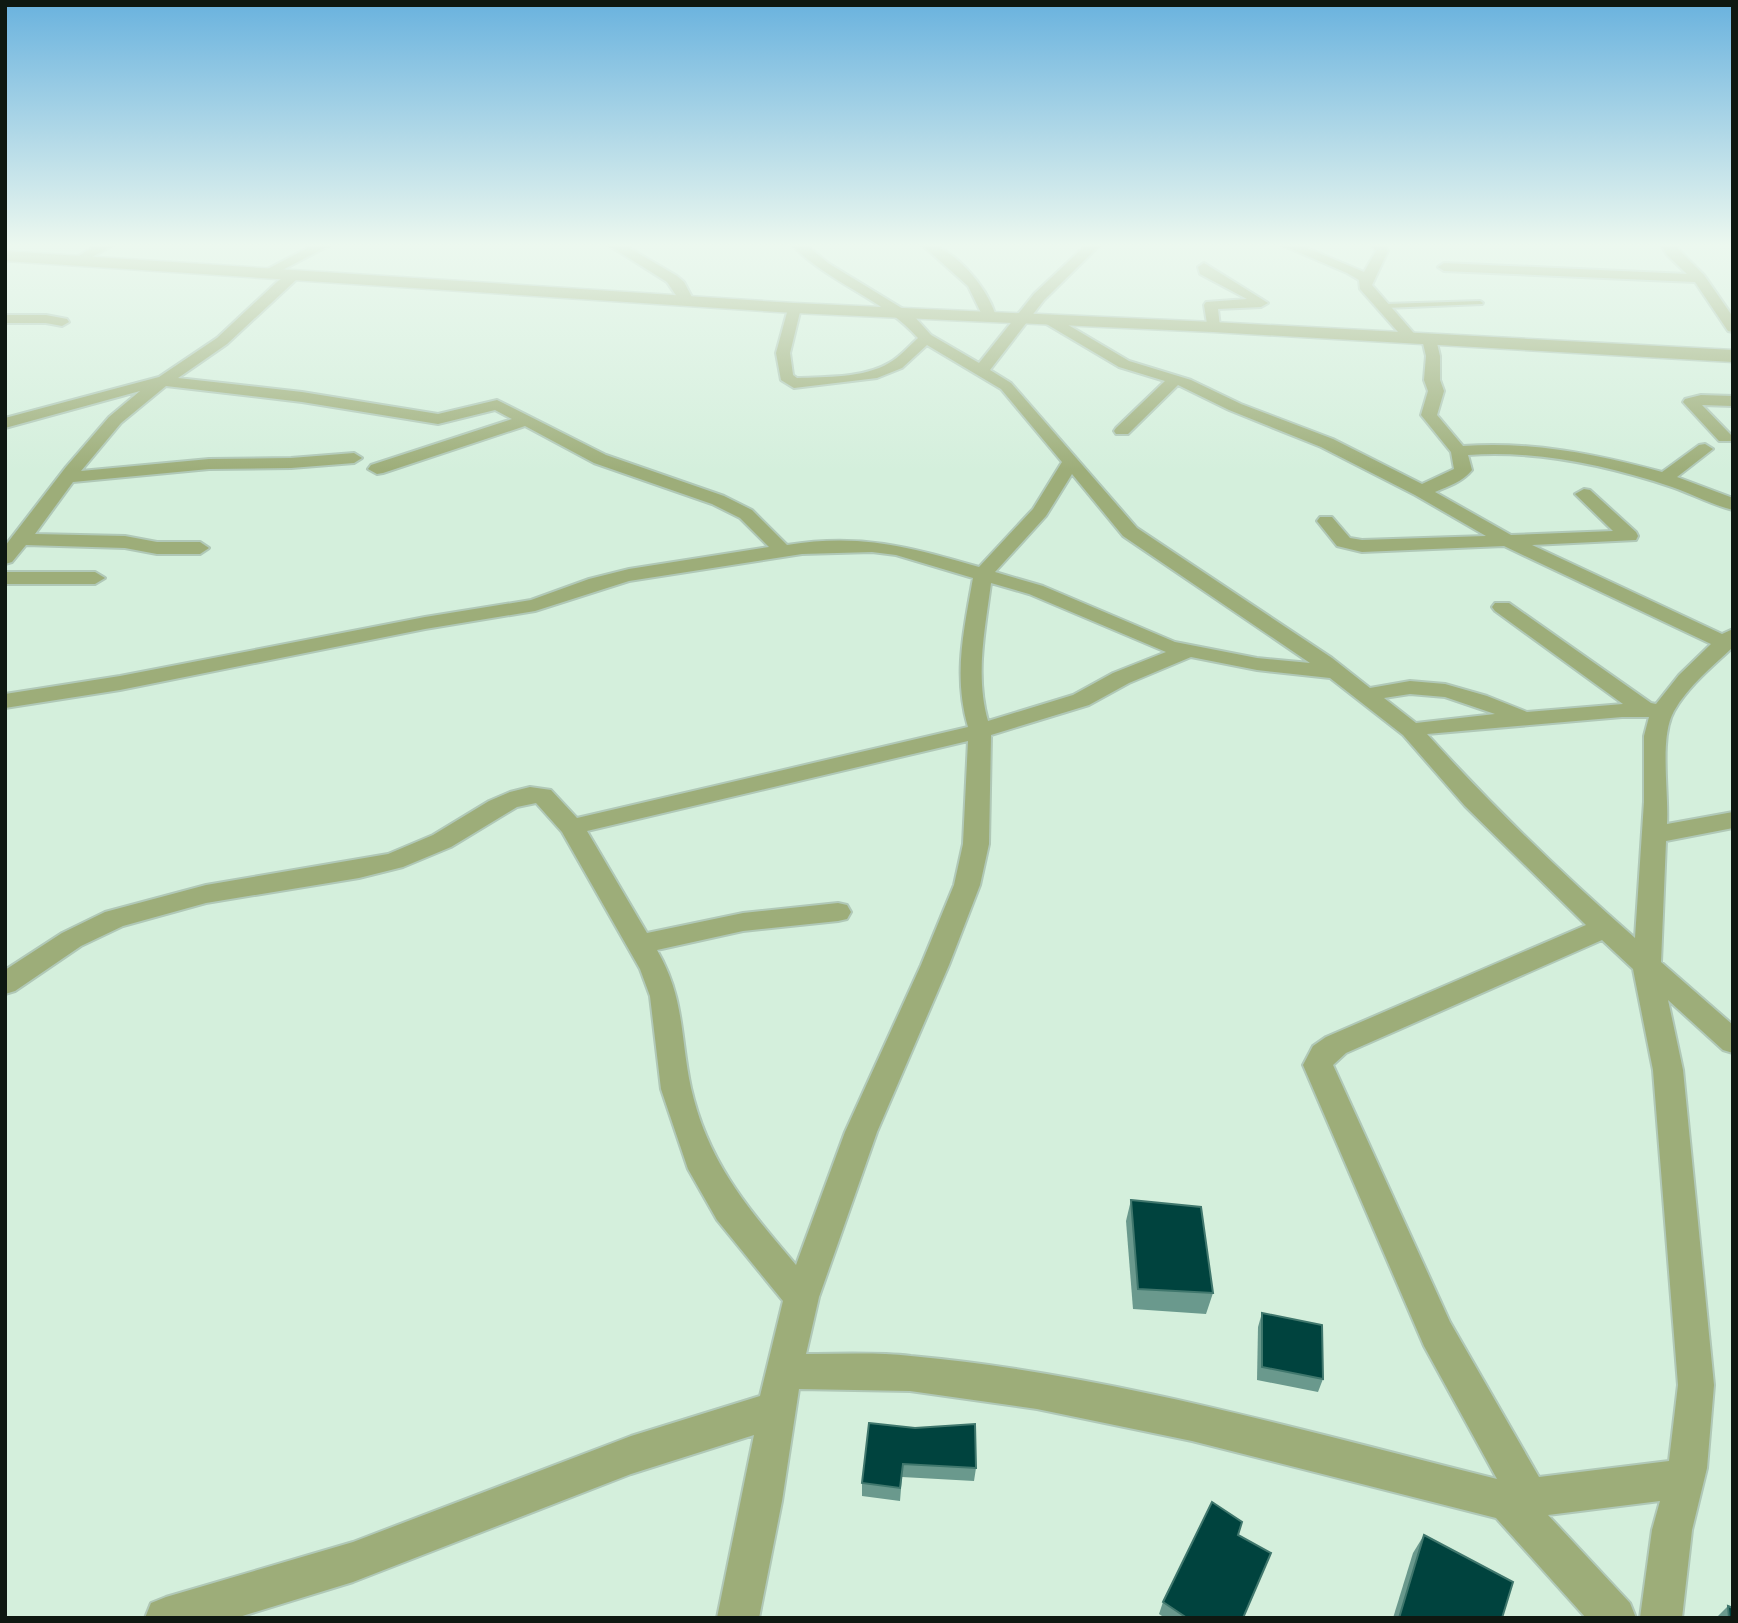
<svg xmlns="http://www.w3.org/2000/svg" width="1738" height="1623" viewBox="0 0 1738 1623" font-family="Quicksand,sans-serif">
<rect width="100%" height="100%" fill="#d4efdc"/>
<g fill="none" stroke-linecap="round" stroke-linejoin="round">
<defs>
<path id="service" d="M1480,301L1483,303L1482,304L1385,308L1382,306L1385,304Z"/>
<g id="minor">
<path d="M100,243H116L82,263L78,264L72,260Z"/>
<path d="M317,243H334L271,276L266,277L260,273Z"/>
<path d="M605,243H621L677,276L684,282L694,301L692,304H682L667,282Z"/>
<path d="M790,243H804L828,263L913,315L931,335L979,363L1034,294L1088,243H1102L1044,300L990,370L1011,383L1137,528L1332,658L1370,688L1410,681L1445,684L1487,696L1527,712L1623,704L1495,611L1492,607L1495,603H1509L1651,703L1656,704L1679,675L1711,644L1504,546L1362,552L1337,546L1317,521L1320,517H1332L1350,538L1362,540L1486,536L1415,495L1321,447L1229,410L1178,385L1128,434H1116L1114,431L1116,428L1165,381L1119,367L1043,322V316H1053L1129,361L1191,380L1241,404L1333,439L1422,484L1454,469L1451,452L1421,415L1428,391L1424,380L1426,356L1422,339L1429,335L1436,339L1440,356V380L1444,391L1437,415L1463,446C1531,441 1596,454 1662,472L1699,445L1705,444L1713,449L1677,477L1733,498V510C1712,505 1692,494 1672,487C1606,465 1537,450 1468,455L1472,470C1462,482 1449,486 1435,492L1511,535L1613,531L1575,494L1584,489L1590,490L1636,532L1638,536L1636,540L1532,545L1722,634L1733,629V647C1713,666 1688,686 1674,711C1659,737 1669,793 1667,824L1733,812V828L1666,841L1661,962L1733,1025V1053L1723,1050L1668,1000L1683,1070L1714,1385L1707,1468L1692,1530L1682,1618H1640L1652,1530L1660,1501L1548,1515L1630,1603L1636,1618H1586L1496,1518L1192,1441L1037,1409L910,1391L799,1389L782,1501L759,1618H717L754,1435L631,1474L353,1582L236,1618H145L151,1603L166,1597L353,1542L631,1436L760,1396L783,1301L717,1220L688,1169L661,1089L650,996L640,969L562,832L536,803L517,807L451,847L403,867L359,878L206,903L123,926L81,946L15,991L5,994V970L62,933L105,912L206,885L388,854L433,835L489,801L510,792L530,787L551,790L577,818L968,727C953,675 964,630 973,578L896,555L872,552L802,554L629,581L535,611L425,629L120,690L5,708V694L120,676L425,617L531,600L589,579L629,569L769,547L740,518L712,504L594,463L525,426L383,473L377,474L368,469L371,465L512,419L495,410L438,424L302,402L166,386L121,423L81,471L209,459L291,458L354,453L362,458L354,463L291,468L209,469L73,482L35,534L125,536L157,542H200L209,548L200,554H157L125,548L26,545L12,562L5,564V546L66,467L109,417L140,391L5,428V418L159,377L217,338L278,281L292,272L298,276L297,279L227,344L178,378L302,392L438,414L497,400L606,455L724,496L752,510L787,545C861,533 909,547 979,567L1033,509L1062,462L1001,389L927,345L902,368L877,378L794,388L781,380L776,353L789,305H799L801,308L790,353L793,375L797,378C826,377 864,378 889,363C900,357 909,346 918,338C883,298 827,283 790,243ZM1072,474L1123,536L1310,663L1257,658L1175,642L1043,586L995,572L1046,516ZM991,583L1029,594L1166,652L1113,673L1073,695L988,721C975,675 985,630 991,583ZM1191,657L1257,670L1330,678L1403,735L1465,806L1586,925L1326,1037L1313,1046L1303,1065L1424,1346L1497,1479C1304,1431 1110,1374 911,1356C877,1352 841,1354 806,1354L819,1297L877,1132L949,965L980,885L989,844L991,735L1089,705L1129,683ZM1410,694L1445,697L1495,714L1416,723L1384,698ZM1622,717H1649L1644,736V802L1635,938C1562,874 1493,807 1427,734ZM968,741L963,844L954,885L921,965L845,1132L796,1265C748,1208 708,1163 691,1088C680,1037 685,998 657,950L743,931L838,921L847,919L851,912L847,905L838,903L743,913L647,933L587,831ZM1602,940L1633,969L1653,1070L1678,1385L1669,1461L1539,1477L1450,1322L1333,1065L1346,1053Z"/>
<path d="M920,243C952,243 987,287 996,316L994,319H984L968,286Z"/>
<path d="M1277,243H1295L1364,272L1376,251L1371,243H1383L1388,251L1372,285L1418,338L1416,341H1406L1360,289L1359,280L1347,273Z"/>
<path d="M1660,243H1672L1704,275L1733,317V332L1728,331L1695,282L1444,271L1438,267L1444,263L1687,274L1667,255Z"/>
<path d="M1204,263L1268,303L1261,307L1218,309L1220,327L1218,330H1208L1204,305L1206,302L1247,299L1200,274L1198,267Z"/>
<path d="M5,315H46L67,319L69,322L62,326L46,323H5Z"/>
<path d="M1701,395L1733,396V406L1702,405L1731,435V441H1719L1683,402L1685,399Z"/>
<path d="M5,572H95L105,578L95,584H5Z"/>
</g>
<path id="tertiary" d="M5,251L794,303L1213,322L1733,350V362L1213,332L794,313L5,261Z"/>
</defs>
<use href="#service" stroke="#b0c8b7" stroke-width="4"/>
<use href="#minor" stroke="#b0c8b7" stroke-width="4"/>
<use href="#tertiary" stroke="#b0c8b7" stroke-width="3"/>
<use href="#service" fill="#9dad79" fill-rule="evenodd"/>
<use href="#minor" fill="#9dad79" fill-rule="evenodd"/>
<use href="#tertiary" fill="#9dad79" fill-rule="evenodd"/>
</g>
<g fill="#6a998d">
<path d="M1131,1200L1213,1293L1206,1314L1133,1309L1126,1221Z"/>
<path d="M1262,1313L1323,1379L1318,1392L1257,1380L1258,1327Z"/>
<path d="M869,1423L976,1468L974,1481L902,1477L900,1501L862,1496V1483Z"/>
<path d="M1238,1535L1243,1618H1165L1159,1614L1163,1602Z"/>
<path d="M1424,1535L1502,1618H1393L1413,1553Z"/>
<path d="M1728,1606L1733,1618H1716Z"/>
</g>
<g fill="#00433e" stroke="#40776d" stroke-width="2">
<path d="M1131,1200L1201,1207L1213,1293L1138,1289Z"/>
<path d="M1262,1313L1322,1325L1323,1379L1262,1367Z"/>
<path d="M869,1423L915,1428L975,1424L976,1468L903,1464L900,1488L862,1483Z"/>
<path d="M1212,1502L1242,1522L1238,1535L1271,1553L1243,1618H1187L1163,1602Z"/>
<path d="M1424,1535L1513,1582L1502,1618H1399Z"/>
<path d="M1728,1606L1733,1608V1618H1729Z"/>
</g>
<linearGradient id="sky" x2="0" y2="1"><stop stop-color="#69b2de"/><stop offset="0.52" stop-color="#ecf8ef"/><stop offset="1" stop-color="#ecf8ef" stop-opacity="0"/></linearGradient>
<rect width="1738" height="471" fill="url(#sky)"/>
<rect width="1738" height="1623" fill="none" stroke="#0e1811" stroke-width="14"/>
</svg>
